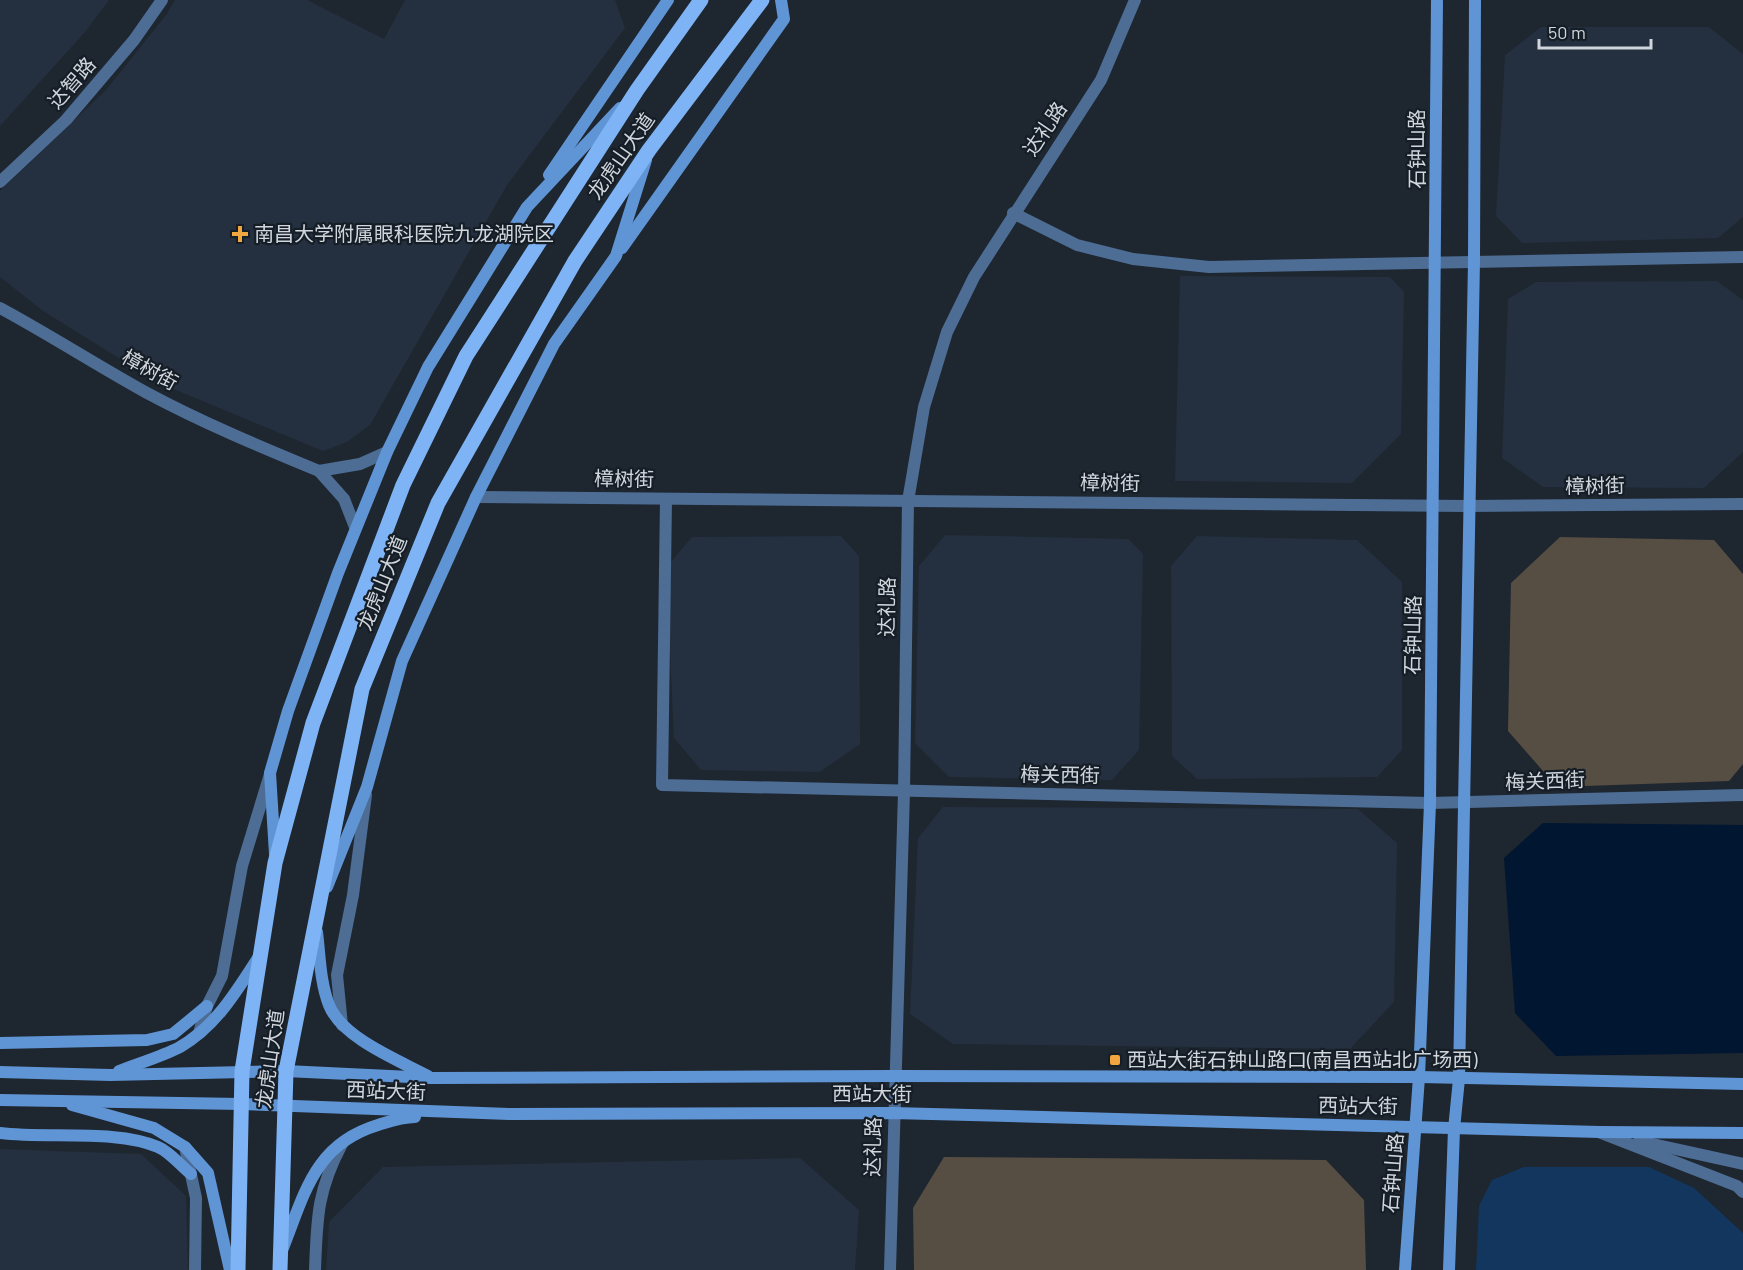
<svg xmlns="http://www.w3.org/2000/svg" width="1743" height="1270" viewBox="0 0 1743 1270" font-family="Barlow,'Noto Sans SC',sans-serif">
<rect width="100%" height="100%" fill="#1e2630"/>
<g fill="#24303f">
<path d="M0,0H109L85,32L0,126Z"/>
<path d="M175,0H307L384,39L405,0H615L625,28L507,185L370,425L347,442L323,451L159,383L43,311L0,277V191L106,90L166,15Z"/>
<path d="M1541,27H1709L1743,54V217L1718,238L1522,243L1496,216L1505,55Z"/>
<path d="M1180,276L1390,277L1404,292L1401,434L1352,483L1175,481Z"/>
<path d="M1717,281L1743,300V452L1704,488L1543,487L1502,458L1508,299L1536,282Z"/>
<path d="M945,535L1128,539L1143,554L1139,750L1112,780L949,777L915,743L919,566Z"/>
<path d="M841,536L859,556L860,744L820,772L701,770L674,738L666,568L692,537Z"/>
<path d="M1197,536L1357,540L1402,582V750L1377,777L1197,779L1172,756L1171,566Z"/>
<path d="M943,807L1358,809L1397,843L1394,1002L1350,1049L953,1044L910,1014L918,838Z"/>
<path d="M0,1149L141,1154L186,1196L188,1270H0Z"/>
<path d="M800,1158L859,1210L855,1270H326L329,1222L383,1167Z"/>
</g>
<path fill="#13365f" d="M1524,1167H1649L1694,1188L1743,1233V1270H1476L1479,1206L1492,1180Z"/>
<path fill="#011631" d="M1543,823L1743,825V1053L1556,1056L1515,1013L1504,858Z"/>
<g fill="#574e43">
<path d="M1560,537L1714,540L1743,574V764L1729,781L1557,787L1508,731L1511,583Z"/>
<path d="M944,1157L1326,1160L1364,1200L1366,1270H914L913,1208Z"/>
</g>
<g fill="none" stroke-linecap="round" stroke-linejoin="round">
<g stroke="#4d6d95" stroke-width="12">
<path d="M0,182L66,120L134,40L162,0"/>
<path d="M1013,213L1077,245L1133,259L1209,267L1743,257"/>
<path d="M0,308C50,335 98,366 147,393C203,423 261,447 319,471"/>
<path d="M476,497L1467,506L1743,504"/>
<path d="M666,499L662,785L1430,803L1743,795"/>
<path d="M355,527L344,499L319,471L360,464L387,452"/>
<path d="M342,1025L337,975L353,895L366,795"/>
<path d="M199,1033L207,1006L222,976L242,866L270,774"/>
<path d="M1601,1133L1737,1186L1743,1192"/>
<path d="M1639,1141L1743,1164"/>
<path d="M185,1147L196,1198L195,1270"/>
<path d="M315,1270C317,1218 317,1191 342,1144"/>
<path d="M890,1270L904,792L908,501L924,407L947,332L974,277L1101,80L1135,0"/>
</g>
<g stroke="#6095d5" stroke-width="12">
<path d="M549,175L668,0"/>
<path d="M622,248L784,19L781,0"/>
<path d="M275,854L270,773L288,711L338,573L387,452L428,367L527,207L620,108"/>
<path d="M327,887L367,787L402,661L476,497L554,344L616,256L646,160"/>
<path d="M317,932C320,956 320,982 329,1005C342,1038 398,1060 428,1076"/>
<path d="M0,1043L147,1040L173,1034L207,1006"/>
<path d="M119,1071C139,1063 161,1057 180,1047C216,1026 236,992 258,958"/>
<path d="M0,1072L110,1075L286,1071L431,1078L894,1076L1419,1077L1743,1084"/>
<path d="M0,1100L241,1104L509,1114L893,1113L1600,1132L1743,1133"/>
<path d="M72,1105L154,1128L185,1147L208,1173L230,1270"/>
<path d="M0,1133C47,1139 117,1129 158,1147C170,1152 181,1166 191,1174"/>
<path d="M283,1248C305,1192 315,1144 378,1125C391,1121 402,1117 415,1117"/>
<path d="M1405,1270L1419,1077L1430,803L1437,0"/>
<path d="M1449,1270L1454,1129L1459,1079L1474,261L1475,0"/>
</g>
<g stroke="#7eb4f6" stroke-width="15">
<path d="M238,1270L242,1071L275,863L313,723L403,485L466,356L637,90L701,0"/>
<path d="M280,1270L286,1071L362,689L438,503L575,261L649,150L762,0"/>
</g>
</g>
<g fill="#f1a540" stroke="#151d26" stroke-width="2">
<path d="M237 225h6v6h6v6h-6v6h-6v-6h-6v-6h6z"/>
<rect x="1109" y="1054" width="12" height="12" rx="3"/>
</g>
<g text-anchor="middle" stroke-width="4.5" stroke-linejoin="round" paint-order="stroke">
<g font-size="20" fill="#d0d6dc" stroke="#151d26">
<text transform="translate(72 83) rotate(-49)" y="7">达智路</text>
<text transform="translate(1045 129) rotate(-56)" y="7">达礼路</text>
<text transform="translate(1417 149) rotate(-90)" y="7">石钟山路</text>
<text transform="translate(621 156) rotate(-55)" y="7">龙虎山大道</text>
<text transform="translate(150 370) rotate(29)" y="7">樟树街</text>
<text transform="translate(624 479) rotate(1)" y="7">樟树街</text>
<text transform="translate(1110 483) rotate(1)" y="7">樟树街</text>
<text transform="translate(1595 486) rotate(-1)" y="7">樟树街</text>
<text transform="translate(382 583) rotate(-68)" y="7">龙虎山大道</text>
<text transform="translate(887 607) rotate(-89)" y="7">达礼路</text>
<text transform="translate(1413 635) rotate(-89)" y="7">石钟山路</text>
<text transform="translate(1060 775) rotate(1)" y="7">梅关西街</text>
<text transform="translate(1545 781) rotate(-2)" y="7">梅关西街</text>
<text transform="translate(270 1059) rotate(-82)" y="7">龙虎山大道</text>
<text transform="translate(386 1091) rotate(2)" y="7">西站大街</text>
<text x="872" y="1101">西站大街</text>
<text transform="translate(1358 1106) rotate(1)" y="7">西站大街</text>
<text transform="translate(873 1147) rotate(-89)" y="7">达礼路</text>
<text transform="translate(1393 1173) rotate(-86)" y="7">石钟山路</text>
</g>
<g font-size="20" fill="#d0d6dc" stroke="#151d26" text-anchor="start">
<text x="254" y="241">南昌大学附属眼科医院九龙湖院区</text>
<text x="1127" y="1067">西站大街石钟山路口(南昌西站北广场西)</text>
</g>
</g>
<path d="M1539 39v9h112v-9" fill="none" stroke="#d0d6dc" stroke-width="3"/>
<text x="1548" y="39" font-size="18" fill="#d0d6dc" stroke="#151d26" stroke-width="4.5" paint-order="stroke">50 m</text>
</svg>
